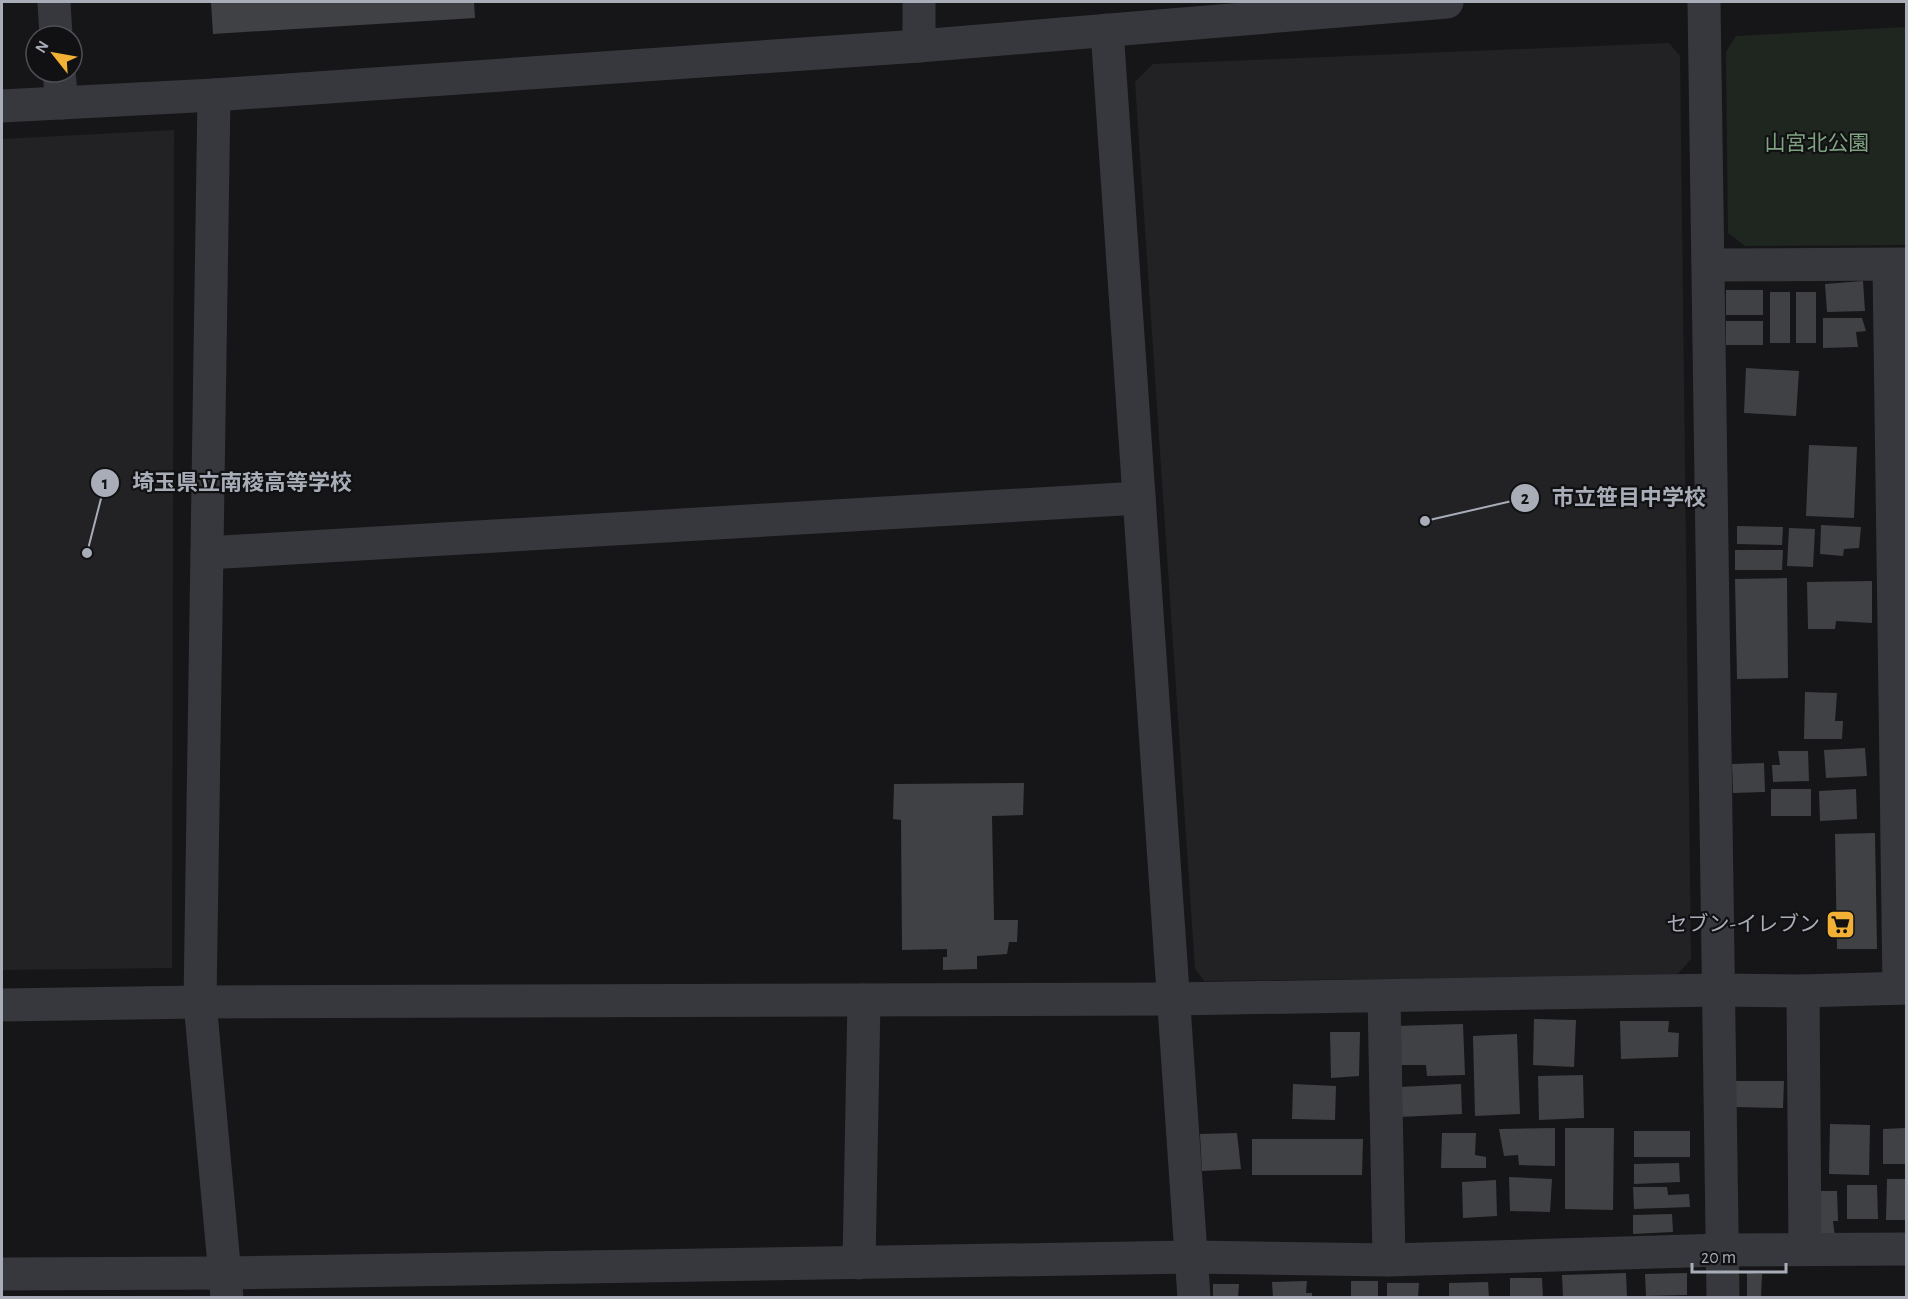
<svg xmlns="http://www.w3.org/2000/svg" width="1908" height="1299" viewBox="0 0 1908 1299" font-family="'Alegreya Sans','Noto Sans JP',sans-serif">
<rect width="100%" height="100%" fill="#161618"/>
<g fill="#222225">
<path d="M1669,43L1680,56L1691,959L1676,976L1204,981L1195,969L1135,82L1153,64Z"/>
<path d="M174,130L172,968L2,970V139Z"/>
</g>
<path fill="#1e261f" d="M1906,27V245L1745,246L1728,233L1726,52L1736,36Z"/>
<g fill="#404145">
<path d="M211,2H474L475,18L213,34Z"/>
<path d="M1863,281L1865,311L1827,312L1825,284Z"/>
<rect x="1726" y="290" width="37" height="25"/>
<rect x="1770" y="292" width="20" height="51"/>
<rect x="1796" y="292" width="20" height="51"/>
<path d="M1823,318H1862L1866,331L1856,332L1858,347L1823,348Z"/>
<rect x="1726" y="321" width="37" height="24"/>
<path d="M1746,368L1799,371L1796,416L1744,413Z"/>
<path d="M1809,445L1857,447L1854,518L1806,516Z"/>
<path d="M1821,525L1861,527L1859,548L1844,549L1843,556L1820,554Z"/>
<path d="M1737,526L1783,527L1782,545L1737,544Z"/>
<path d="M1789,528L1815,529L1813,567L1787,566Z"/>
<path d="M1735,550H1783L1782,570H1735Z"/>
<path d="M1787,578L1788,678L1737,679L1735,579Z"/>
<path d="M1872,581V623L1836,621L1835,629H1808L1807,582Z"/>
<path d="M1805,692L1837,693L1835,721H1843L1842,739H1804Z"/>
<path d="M1865,748L1867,776L1826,778L1824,750Z"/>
<path d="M1778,751H1808L1809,781L1773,782L1772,765H1780Z"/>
<path d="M1764,763L1765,792L1733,793L1732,764Z"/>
<path d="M1024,783L1023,815L992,816L994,920H1018L1017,942H1009L1007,954L977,956V969L943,970V957H947V949L902,950L901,820L893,819L894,784Z"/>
<rect x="1771" y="789" width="40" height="27"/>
<path d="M1856,789L1857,819L1820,821L1819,791Z"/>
<path d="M1875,833L1877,949H1837L1835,834Z"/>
<path d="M1534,1019L1576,1020L1574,1067L1533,1065Z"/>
<path d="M1620,1021H1669L1668,1032L1679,1033L1678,1057L1621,1059Z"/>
<path d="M1463,1024L1465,1075L1427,1076L1426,1065H1396L1395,1026Z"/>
<path d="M1330,1032H1360L1359,1076L1331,1078Z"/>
<path d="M1517,1034L1520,1114L1475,1116L1473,1036Z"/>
<path d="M1583,1075L1584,1118L1539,1120L1538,1076Z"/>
<path d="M1736,1081H1784L1783,1108L1735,1107Z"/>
<path d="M1293,1084L1336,1086L1335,1120L1292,1119Z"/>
<path d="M1461,1084L1462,1114L1400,1117L1399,1087Z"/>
<path d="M1830,1124L1870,1125L1869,1175L1829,1174Z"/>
<path d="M1555,1128V1166L1519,1165L1518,1155L1504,1156L1499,1129Z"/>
<path d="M1565,1128H1614L1613,1210L1565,1209Z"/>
<path d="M1906,1128V1164H1883V1129Z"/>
<rect x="1634" y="1131" width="56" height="26"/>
<path d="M1237,1133L1241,1169L1202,1171L1200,1134Z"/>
<path d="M1442,1133H1476L1475,1155L1486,1157V1168H1441Z"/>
<path d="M1252,1139H1363L1362,1175H1252Z"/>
<path d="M1679,1163L1680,1182L1634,1184V1164Z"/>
<path d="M1509,1177L1552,1179L1550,1212L1510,1211Z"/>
<path d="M1887,1179H1906V1220H1886Z"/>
<path d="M1496,1180L1497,1216L1463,1218L1462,1182Z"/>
<path d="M1847,1185H1877L1878,1219H1847Z"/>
<path d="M1633,1187H1667L1668,1195L1689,1194L1690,1207L1634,1209Z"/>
<path d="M1813,1191H1837L1838,1221H1833L1835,1237L1814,1238Z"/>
<path d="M1672,1214L1673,1232L1633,1234V1215Z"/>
<path d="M1626,1273L1627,1298H1563L1562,1275Z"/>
<path d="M1687,1273V1295L1646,1296L1645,1274Z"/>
<path d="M1747,1273L1762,1274L1761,1298H1747Z"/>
<path d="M1510,1278H1542L1543,1298H1510Z"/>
<path d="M1307,1281L1306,1293H1312V1298H1273L1272,1282Z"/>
<rect x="1351" y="1281" width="27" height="17"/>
<path d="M1488,1282L1489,1298H1449V1283Z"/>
<path d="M1387,1283H1419L1418,1298H1387Z"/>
<path d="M1213,1284H1239L1238,1298H1213Z"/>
</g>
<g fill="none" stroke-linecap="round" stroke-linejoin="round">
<g stroke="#37383d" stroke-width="33">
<path d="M54,2L56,36"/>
<path d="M1704,2L1723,1298"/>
<path d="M1107,30L1194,1298"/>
<path d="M919,46V2"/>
<path d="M59,72L62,103"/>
<path d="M214,95L200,1002L227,1298"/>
<path d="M2,106L214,95L919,46L1447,2"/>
<path d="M1709,265L1906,264"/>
<path d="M1889,265L1899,988"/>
<path d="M207,553L1139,498"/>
<path d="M1803,991L1805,1249"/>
<path d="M1384,996L1389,1260"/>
<path d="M2,1005L200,1002L1173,999L1718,990L1803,991L1906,988"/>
<path d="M859,1263L864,1000"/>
<path d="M2,1274L225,1273L1191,1257L1389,1260L1722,1250L1906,1249"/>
</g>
</g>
<defs>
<symbol id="supermarket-square" viewBox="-11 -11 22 22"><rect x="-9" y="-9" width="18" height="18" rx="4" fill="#f2b134" stroke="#111113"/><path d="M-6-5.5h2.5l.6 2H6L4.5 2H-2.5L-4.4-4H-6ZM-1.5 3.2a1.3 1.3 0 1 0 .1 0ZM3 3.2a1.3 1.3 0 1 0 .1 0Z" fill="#111"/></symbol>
</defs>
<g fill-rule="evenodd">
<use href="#supermarket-square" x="1824" y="908" width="33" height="33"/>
</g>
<g text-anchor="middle" stroke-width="4.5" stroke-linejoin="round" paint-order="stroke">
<g font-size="21" fill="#7fa381" stroke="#111113">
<text x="1817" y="150">山宮北公園</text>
</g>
<g font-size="21" fill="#a8adb8" stroke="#111113" text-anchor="end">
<text x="1820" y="931">セブン-イレブン</text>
</g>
</g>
<path fill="none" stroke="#a8adb8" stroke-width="2" d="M87 553L105 483M1425 521L1525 498"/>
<g fill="#a8adb8" stroke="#111113" stroke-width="2">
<circle cx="87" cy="553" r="6"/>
<circle cx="1425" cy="521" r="6"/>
<circle cx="105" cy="483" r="15"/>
<circle cx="1525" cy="498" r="15"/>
</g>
<g font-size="18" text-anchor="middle" font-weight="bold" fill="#111">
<text x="105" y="489">1</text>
<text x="1525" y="504">2</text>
</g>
<g font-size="22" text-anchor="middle" font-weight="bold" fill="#a8adb8" stroke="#111113" stroke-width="4.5" stroke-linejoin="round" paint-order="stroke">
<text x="242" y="490">埼玉県立南稜高等学校</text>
<text x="1629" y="505">市立笹目中学校</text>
</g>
<rect width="1908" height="1299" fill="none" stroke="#a8adb8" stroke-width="6"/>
<g transform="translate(54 54) rotate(301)"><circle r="28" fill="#111113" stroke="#4d4f55" stroke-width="1.5"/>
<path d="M0-4.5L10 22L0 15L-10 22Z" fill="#f2b134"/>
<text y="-9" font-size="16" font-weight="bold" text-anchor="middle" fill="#a8adb8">N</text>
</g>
<path d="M1692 1263v9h94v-9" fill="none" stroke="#a8adb8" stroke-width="3"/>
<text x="1701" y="1263" font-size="18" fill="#a8adb8" stroke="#111113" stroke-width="4.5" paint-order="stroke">20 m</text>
</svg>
